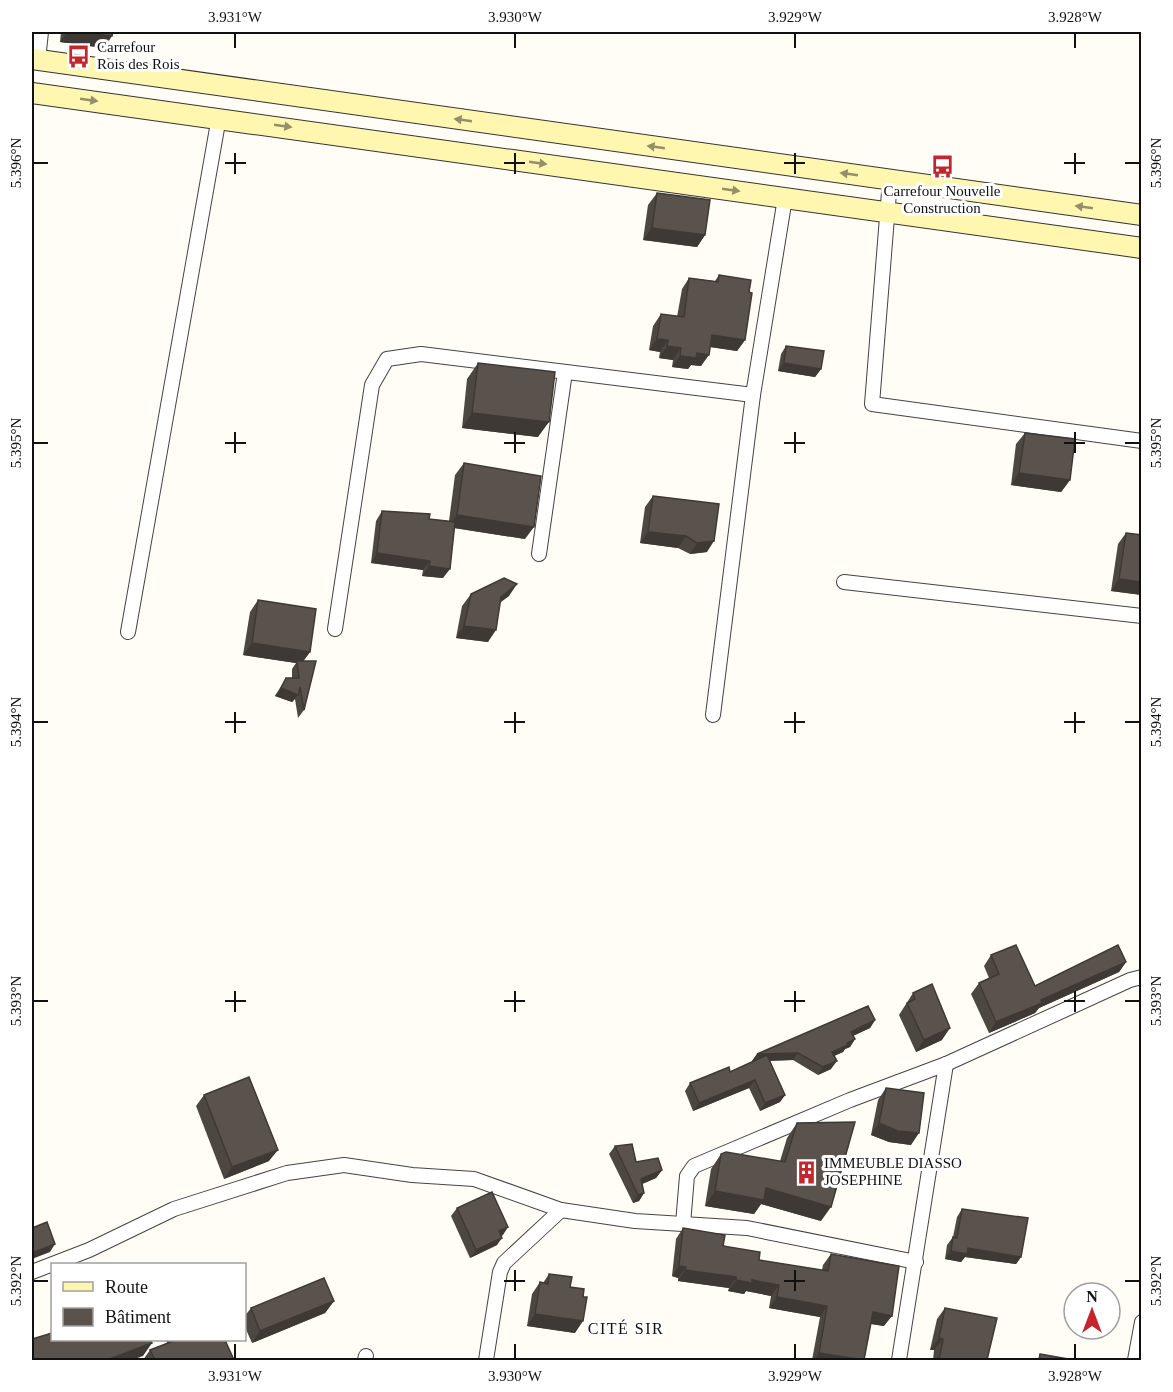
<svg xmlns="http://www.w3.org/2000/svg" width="1173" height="1392" viewBox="0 0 1173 1392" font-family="Georgia,serif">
<rect width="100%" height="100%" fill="#fffdf5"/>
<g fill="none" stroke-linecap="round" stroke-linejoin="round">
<defs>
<g id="street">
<path d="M38,60L41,32"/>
<path d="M890,180L872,404L1142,441"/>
<path d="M539,554L565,372"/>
<path d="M844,582L1142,616"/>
<path d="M335,629L372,385L387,359L421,354L753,395"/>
<path d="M128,632L219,117"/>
<path d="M713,715L753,395L785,198"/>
<path d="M683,1224L687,1176L694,1166L850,1100L946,1064L1130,980L1142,977"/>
<path d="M32,1272L89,1250L174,1209L287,1173L344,1165L412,1175L474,1179L561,1210L635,1221L747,1228L916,1262"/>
<path d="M365,1360L366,1356"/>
<path d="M486,1360L500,1272L504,1263L561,1210"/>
<path d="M899,1360L946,1064"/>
<path d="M1135,1360L1142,1322"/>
</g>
<g id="secondary">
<path d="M32,59L1142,215"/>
<path d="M32,93L1142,248"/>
</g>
</defs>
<use href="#street" stroke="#444" stroke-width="16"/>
<use href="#secondary" stroke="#333" stroke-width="22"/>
<use href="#street" stroke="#fff" stroke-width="14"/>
<use href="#secondary" stroke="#fff6b0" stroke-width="20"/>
</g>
<g fill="#4d4742">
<path d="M61,32H113L104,48L60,42Z"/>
<path d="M657,193L705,235L697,247L643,240L648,205Z"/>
<path d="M719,275L745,340L737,351L710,347L701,366L691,365L688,369L672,367L673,360L659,358L660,352L649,350L653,326L661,314L677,317L682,289L689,278L715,281Z"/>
<path d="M786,346L821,369L815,377L778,371L781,354Z"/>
<path d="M478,363L538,437L462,428L467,379Z"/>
<path d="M1025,433L1070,480L1061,492L1011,485L1016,444Z"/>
<path d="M464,463L525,539L454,528L443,578L422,576L423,570L371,563L376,521L382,511L429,519L449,521L455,475Z"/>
<path d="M653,496L707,552L690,554L678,548L640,543L645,507Z"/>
<path d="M1126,533L1142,595L1111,591L1118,544Z"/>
<path d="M471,594L509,596L500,602L488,642L456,638L462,606Z"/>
<path d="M258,600L310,652L303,661L304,710L298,718L295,699L292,702L275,696L286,678H292V669L296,663L243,655L250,612Z"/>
<path d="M991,955L1035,986L1126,962L1119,972L1039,1008L1035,1013L989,1033L971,994L979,983L989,978L984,966Z"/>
<path d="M913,993L942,1040L916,1052L899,1015Z"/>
<path d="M875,1020L870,1028L853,1036L855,1039L850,1047L845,1049L843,1052L834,1056L831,1069L818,1075L793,1060L770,1061L785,1095L780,1102L760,1111L749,1088L693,1111L685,1091L690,1083L730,1072L754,1061H752L757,1054Z"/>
<path d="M886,1088L911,1145L889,1142L871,1135L878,1100Z"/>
<path d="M204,1095L269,1161L224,1179L196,1106Z"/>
<path d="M797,1123L821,1221L761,1204L754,1214L705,1206L711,1169L721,1154L780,1161L787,1138Z"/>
<path d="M615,1146L636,1162L662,1170L656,1178L642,1184L644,1193L639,1201L633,1203L609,1154Z"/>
<path d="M457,1208L503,1235L501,1236L497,1245L470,1258L451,1216Z"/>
<path d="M962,1209L1021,1257L1016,1264L965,1257L961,1262L945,1259L947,1245L953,1237L957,1217Z"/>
<path d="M683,1228L759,1260L822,1270L823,1265L831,1254L884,1326L871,1324L864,1360H812L820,1317L769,1308L771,1296L746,1291L744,1294L728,1291L729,1288L678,1281V1278L672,1276L676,1239Z"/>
<path d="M549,1274L570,1287L575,1333L527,1326L532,1294L540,1282L543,1283Z"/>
<path d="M334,1301L325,1313L252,1343L244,1325V1317L251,1308Z"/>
<path d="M945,1308L987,1360H933L934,1350H930L937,1319Z"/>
<path d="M166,1340H225L234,1360H143L150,1350L167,1343Z"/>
</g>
<g fill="#3f3936">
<path d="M67,32H78L112,36L104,48L60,42Z"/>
<path d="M652,228L705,235L697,247L643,240Z"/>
<path d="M712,335L745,340L737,351L704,346Z"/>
<path d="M657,339L668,340L660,352L649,350Z"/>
<path d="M667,346L681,348L673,360L659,358Z"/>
<path d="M697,353L709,355L701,366L691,365L688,369L672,367L680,356Z"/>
<path d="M784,363L821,369L815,377L778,371Z"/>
<path d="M472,413L549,422L538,437L462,428Z"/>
<path d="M1019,473L1070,480L1061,492L1011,485Z"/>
<path d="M457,515L534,527L525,539L448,527Z"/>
<path d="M648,532L686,536L678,548L640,543Z"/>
<path d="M714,541L707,552L690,554L697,543Z"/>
<path d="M377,553L430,561L423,570L371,563Z"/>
<path d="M429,566L450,569L443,578L422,576Z"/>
<path d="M1119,579L1142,582V595L1111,591Z"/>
<path d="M517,584L509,596L493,608L501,597Z"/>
<path d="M464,626L496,630L488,642L456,638Z"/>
<path d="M252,643L310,652L302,663L297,661L296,663L243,655Z"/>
<path d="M281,688L298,695L292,702L275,696Z"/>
<path d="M1126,962L1119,972L1039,1008L1035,1013L989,1033L996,1022L1041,1000Z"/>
<path d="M875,1020L870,1028L846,1039L851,1032Z"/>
<path d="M950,1028L942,1040L916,1052L924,1040Z"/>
<path d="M855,1039L850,1047L845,1049L843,1052L827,1059L832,1052L847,1043Z"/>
<path d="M798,1053L793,1060L752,1061L757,1054Z"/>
<path d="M837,1061L831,1069L818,1075L823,1067Z"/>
<path d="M755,1080L749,1088L693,1111L699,1103Z"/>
<path d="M785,1095L780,1102L760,1111L765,1103Z"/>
<path d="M879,1123L919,1133L911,1145L889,1142L871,1135Z"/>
<path d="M278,1150L269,1161L224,1179L232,1167Z"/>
<path d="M662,1170L656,1178L635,1187L641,1179Z"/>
<path d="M766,1188L831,1207L821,1221L761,1204L754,1214L705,1206L715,1191Z"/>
<path d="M644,1193L639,1201L633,1203L638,1195Z"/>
<path d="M508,1227L503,1235L493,1239L499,1231Z"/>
<path d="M502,1238L497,1245L470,1258L476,1250Z"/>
<path d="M55,1244L50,1252L32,1259V1253Z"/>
<path d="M968,1248L1021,1257L1016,1264L965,1257L961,1262L945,1259L951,1251Z"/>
<path d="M679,1266L686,1267L678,1278L672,1276Z"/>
<path d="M685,1270L736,1277L729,1288L678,1281Z"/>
<path d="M736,1280H752L779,1285L771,1296L746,1291L744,1294L728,1291Z"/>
<path d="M777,1297L827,1306L820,1317L769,1308Z"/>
<path d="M334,1301L325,1313L252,1343L260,1331Z"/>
<path d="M873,1312L892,1316L884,1326L865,1323Z"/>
<path d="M535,1314L583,1321L575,1333L527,1326Z"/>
<path d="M939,1338L943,1339L934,1350H930Z"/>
<path d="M152,1343L143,1356L132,1360H107Z"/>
<path d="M819,1353L863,1360H814Z"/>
</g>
<g fill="#5a524d" stroke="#3f3936" stroke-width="1.5">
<path d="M78,32H113L112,36Z"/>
<path d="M657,193L710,200L705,235L652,228Z"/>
<path d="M719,275L751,280L749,292L752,293L745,340L712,335L709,355L697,353L696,358L680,356L681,348L667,346L668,340L657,339L661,314L684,317L689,278L718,282Z"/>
<path d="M786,346L824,351L821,369L784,363Z"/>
<path d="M478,363L555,372L549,422L472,413Z"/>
<path d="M1025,433L1075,439L1070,480L1019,473Z"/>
<path d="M464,463L541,476L534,527L457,515Z"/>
<path d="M653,496L719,504L714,541L697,543L686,536L648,532Z"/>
<path d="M382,511L430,514L429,519L455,522L450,569L429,566L430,561L377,553Z"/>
<path d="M1126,533L1142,535V582L1119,579Z"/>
<path d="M504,578L517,584L501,597L496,630L464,626L471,594Z"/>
<path d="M258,600L316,609L310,652L252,643Z"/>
<path d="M297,661H316L304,710L300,687L298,695L281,688L286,678H299Z"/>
<path d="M1016,945L1035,986L1118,945L1126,962L1041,1000L1042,1003L996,1022L979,983L999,974L991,955Z"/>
<path d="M932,984L950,1028L924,1040L907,1003L915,999L913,993Z"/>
<path d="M868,1006L875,1020L851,1032L855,1039L847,1043L848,1045L832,1052L837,1061L823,1067L798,1053L757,1054Z"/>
<path d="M767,1055L785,1095L765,1103L755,1080L699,1103L690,1083L729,1067L730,1072Z"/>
<path d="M249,1077L278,1150L232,1167L204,1095Z"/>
<path d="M886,1088L924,1093L919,1133L898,1131L879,1123Z"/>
<path d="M855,1122L831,1207L766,1188L764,1200L715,1191L721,1154L726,1152L785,1162L797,1123Z"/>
<path d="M632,1144L636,1162L658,1158L662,1170L641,1179L644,1193L638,1195L615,1146Z"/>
<path d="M492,1192L508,1227L499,1231L502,1238L476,1250L457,1208Z"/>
<path d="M962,1209L1028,1218L1021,1257L968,1248L967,1254L951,1251L953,1237L957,1238Z"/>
<path d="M47,1222L55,1244L32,1253V1228Z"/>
<path d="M683,1228L725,1235L723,1246L760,1252L759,1260L828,1271L831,1254L899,1266L892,1316L873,1312L864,1360L819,1353L827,1306L777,1297L779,1285L752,1280V1283L736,1280V1277L685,1270L686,1267L679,1266Z"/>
<path d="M549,1274L572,1277L570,1287L584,1289L583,1297H587L583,1321L535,1314L540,1282L548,1284Z"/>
<path d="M324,1278L334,1301L260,1331L251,1308Z"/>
<path d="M945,1308L997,1318L987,1360H939L943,1339L939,1338Z"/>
<path d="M52,1333V1340H151L152,1343L107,1360H32V1339Z"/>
<path d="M176,1340H225L234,1360H155L150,1350Z"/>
<path d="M1040,1354L1074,1360H1039Z"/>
</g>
<defs><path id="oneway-solid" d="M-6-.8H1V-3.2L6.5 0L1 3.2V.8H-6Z" transform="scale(1.5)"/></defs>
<g fill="#948f68">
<use href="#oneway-solid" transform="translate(89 100) rotate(8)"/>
<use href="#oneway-solid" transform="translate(463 120) rotate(-172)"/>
<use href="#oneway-solid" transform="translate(283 126) rotate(8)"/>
<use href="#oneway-solid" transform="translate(656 147) rotate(-172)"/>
<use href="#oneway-solid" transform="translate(538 163) rotate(8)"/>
<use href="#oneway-solid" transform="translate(849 174) rotate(-172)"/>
<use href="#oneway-solid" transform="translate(731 190) rotate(8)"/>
<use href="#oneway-solid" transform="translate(1084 207) rotate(-172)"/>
</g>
<path fill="none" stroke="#111" stroke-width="2" d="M235,33V48M515,33V48M795,33V48M1075,33V48M235,153V174M515,153V174M795,153V174M1075,153V174M33,163H48M225,163H246M504,163H525M784,163H805M1064,163H1085M1125,163H1140M235,432V453M515,432V453M795,432V453M1075,432V453M33,443H48M225,443H246M504,443H525M784,443H805M1064,443H1085M1125,443H1140M235,712V733M515,712V733M795,712V733M1075,712V733M33,722H48M225,722H246M504,722H525M784,722H805M1064,722H1085M1125,722H1140M235,991V1012M515,991V1012M795,991V1012M1075,991V1012M33,1001H48M225,1001H246M504,1001H525M784,1001H805M1064,1001H1085M1125,1001H1140M515,1270V1291M795,1270V1291M33,1281H48M504,1281H525M784,1281H805M1125,1281H1140M235,1344V1359M515,1344V1359M795,1344V1359M1075,1344V1359"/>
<defs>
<symbol id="bus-bare" viewBox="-9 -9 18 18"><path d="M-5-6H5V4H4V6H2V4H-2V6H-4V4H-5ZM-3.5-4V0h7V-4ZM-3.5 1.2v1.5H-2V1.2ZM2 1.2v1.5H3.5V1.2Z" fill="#c4262e" stroke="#fff" stroke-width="2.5" paint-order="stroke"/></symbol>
<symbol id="building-bare" viewBox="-9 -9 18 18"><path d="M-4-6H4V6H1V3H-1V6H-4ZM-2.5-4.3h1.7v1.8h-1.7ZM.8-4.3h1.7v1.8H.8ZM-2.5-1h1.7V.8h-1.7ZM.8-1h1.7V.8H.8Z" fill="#c4262e" stroke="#fff" stroke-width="2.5" paint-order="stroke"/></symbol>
</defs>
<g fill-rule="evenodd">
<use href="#bus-bare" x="62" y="40" width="33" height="33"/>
<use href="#bus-bare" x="926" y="150" width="33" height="33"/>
<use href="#building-bare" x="790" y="1156" width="33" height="33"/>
</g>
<g text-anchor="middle" stroke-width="6" stroke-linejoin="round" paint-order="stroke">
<g font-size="15" fill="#111" stroke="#fff" text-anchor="start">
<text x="97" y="52">Carrefour<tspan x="97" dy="17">Rois des Rois</tspan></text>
<text x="942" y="196" text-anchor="middle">Carrefour Nouvelle<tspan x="942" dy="17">Construction</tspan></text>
<text x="824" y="1168">IMMEUBLE DIASSO<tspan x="824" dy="17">JOSEPHINE</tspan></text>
</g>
<g font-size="16" letter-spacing="1.5" fill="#111" stroke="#fff">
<text x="626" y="1334">CITÉ SIR</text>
</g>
</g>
<rect width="1173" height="1392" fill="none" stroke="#ffffff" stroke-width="66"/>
<rect x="51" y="1263" width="195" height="78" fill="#ffffff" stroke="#a0a0a0" stroke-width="1.5"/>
<rect x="63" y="1282" width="30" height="9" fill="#fff6b0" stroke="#a0a0a0" stroke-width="1.5"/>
<text x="105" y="1293" font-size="18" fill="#111111">Route</text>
<rect x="63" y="1308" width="30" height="18" fill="#5a524d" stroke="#a0a0a0" stroke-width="1.5"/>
<text x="105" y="1323" font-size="18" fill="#111111">Bâtiment</text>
<g transform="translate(1092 1311)"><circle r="28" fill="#ffffff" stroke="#a0a0a0" stroke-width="1.5"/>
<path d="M0-4.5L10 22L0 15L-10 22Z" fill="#c4262e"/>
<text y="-9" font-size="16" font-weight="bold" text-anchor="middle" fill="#111111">N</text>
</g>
<rect x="33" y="33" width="1107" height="1326" fill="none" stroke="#111" stroke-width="2"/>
<g font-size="15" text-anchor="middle" fill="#111">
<text x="235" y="22">3.931°W</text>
<text x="515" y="22">3.930°W</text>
<text x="795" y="22">3.929°W</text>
<text x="1075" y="22">3.928°W</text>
<text transform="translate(16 163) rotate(-90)" y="5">5.396°N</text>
<text transform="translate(1156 163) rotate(-90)" y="5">5.396°N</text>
<text transform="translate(16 443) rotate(-90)" y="5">5.395°N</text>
<text transform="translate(1156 443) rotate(-90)" y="5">5.395°N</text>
<text transform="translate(16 722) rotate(-90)" y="5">5.394°N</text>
<text transform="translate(1156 722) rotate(-90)" y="5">5.394°N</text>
<text transform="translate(16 1001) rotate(-90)" y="5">5.393°N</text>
<text transform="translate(1156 1001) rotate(-90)" y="5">5.393°N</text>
<text transform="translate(16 1281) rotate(-90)" y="5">5.392°N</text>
<text transform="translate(1156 1281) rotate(-90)" y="5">5.392°N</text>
<text x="235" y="1381">3.931°W</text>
<text x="515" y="1381">3.930°W</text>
<text x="795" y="1381">3.929°W</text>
<text x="1075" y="1381">3.928°W</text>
</g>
</svg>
